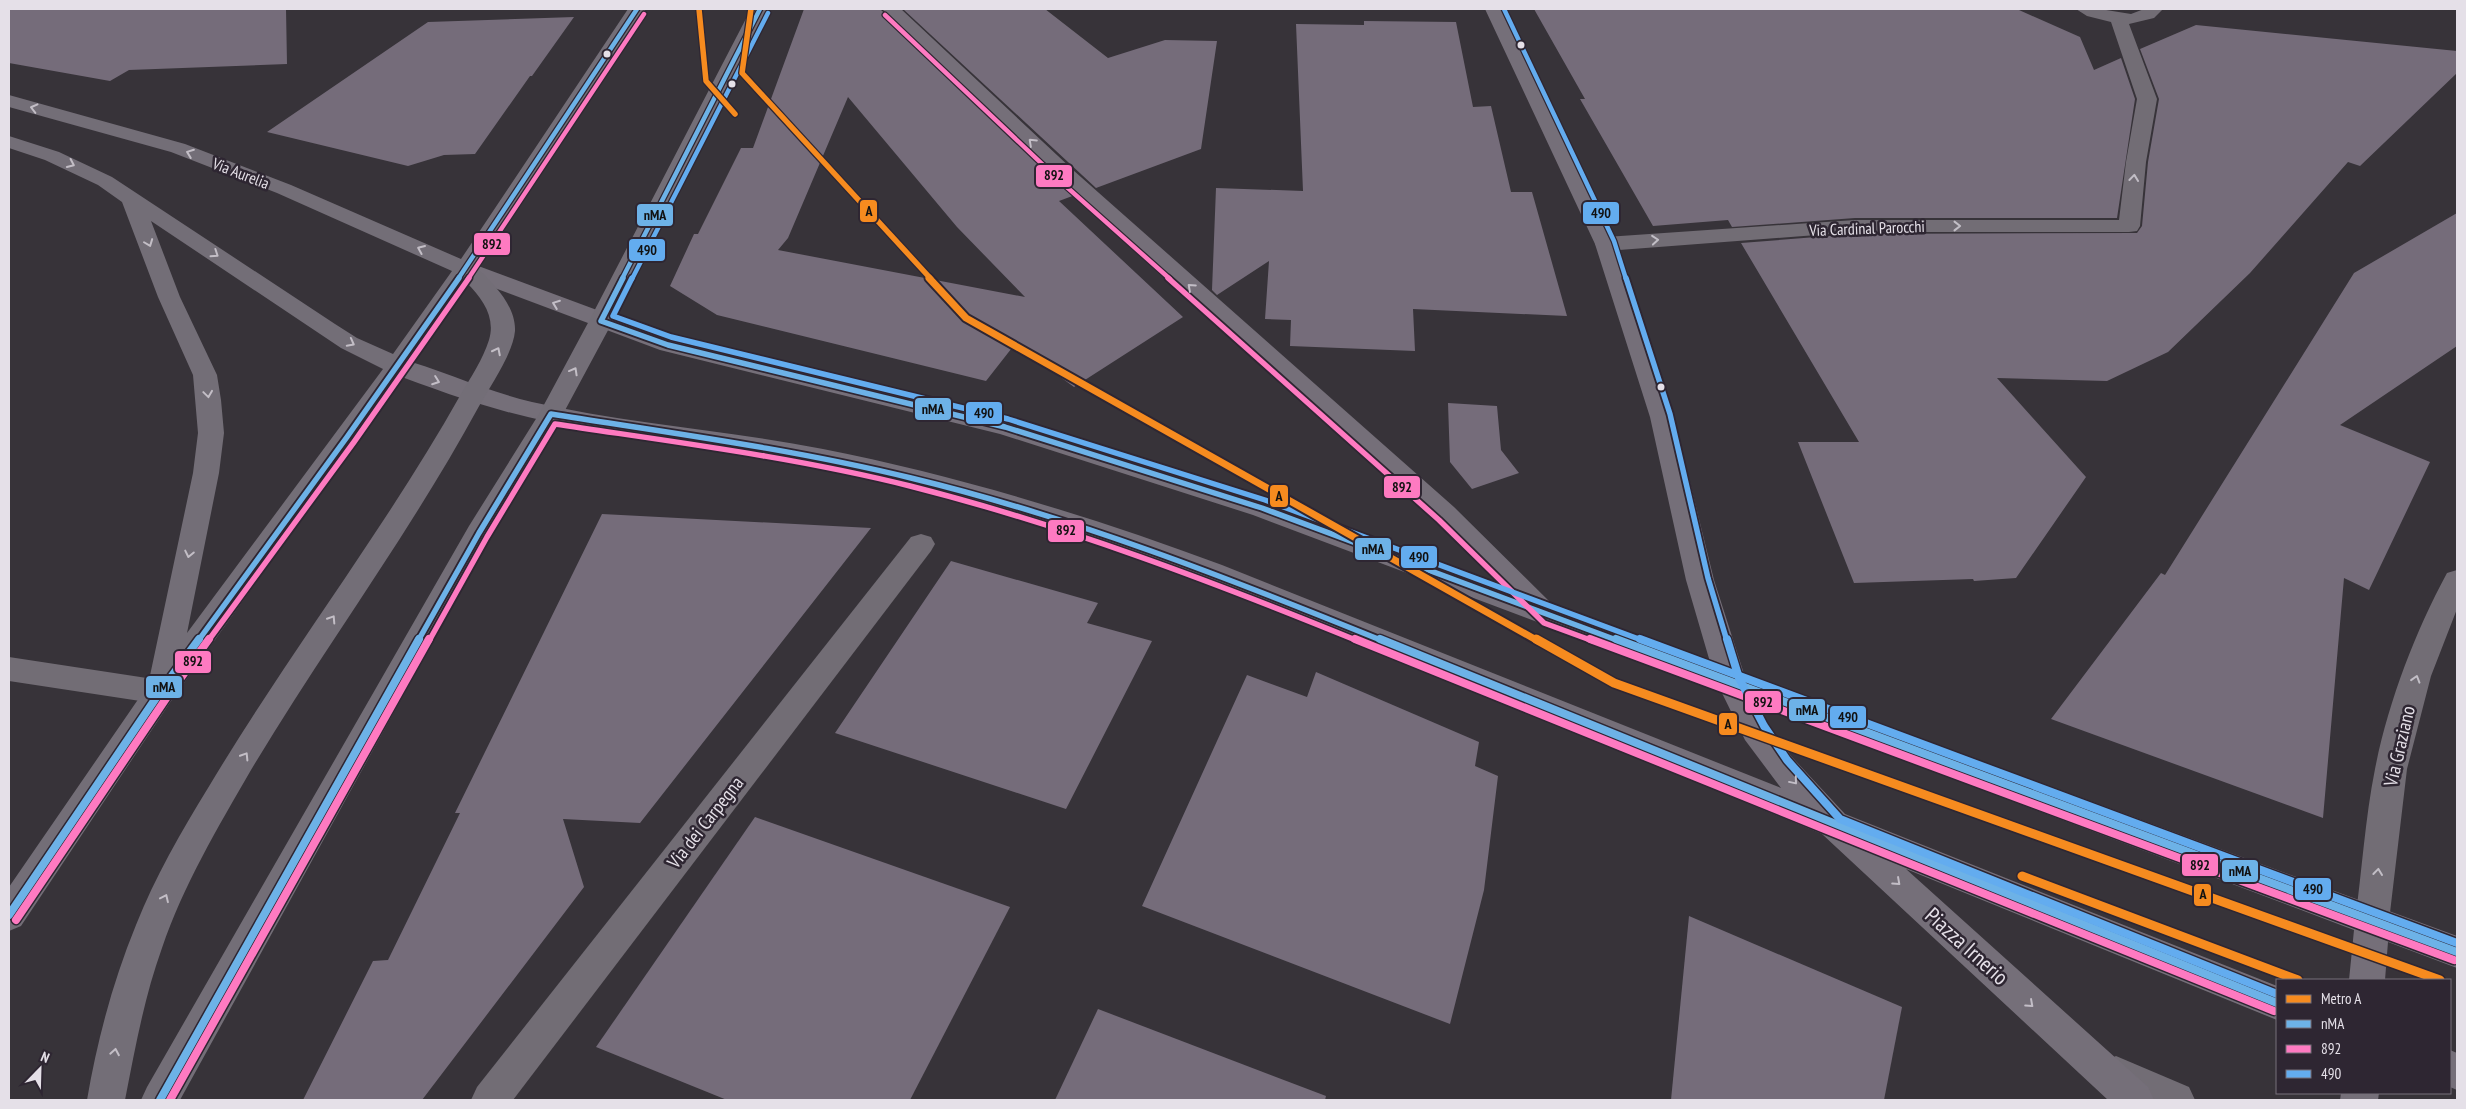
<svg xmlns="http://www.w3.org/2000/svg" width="2466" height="1109" viewBox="0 0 2466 1109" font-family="'PT Sans Narrow',sans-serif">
<rect width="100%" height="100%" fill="#373339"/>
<g fill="#756c7a" fill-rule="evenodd">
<path d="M9,9H286L287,64L129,70L110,81L9,63Z"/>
<path d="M804,9H880L1075,195L1059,201L1183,317L1074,387L1015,344L986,381L717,315L670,286L694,234H698L741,148H753ZM848,97L957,227L1025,297L778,250L788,238Z"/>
<path d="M903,9H1045L1108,58L1165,40L1217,41L1201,149L1096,188Z"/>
<path d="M1534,9L2019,10L2080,37L2094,70L2121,58L2135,99L2117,218H1855L1732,227L1728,220L1653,226L1580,99H1585Z"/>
<path d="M574,17L532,76H530L475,154L444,155L408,166L267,132L428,22Z"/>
<path d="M1364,21L1456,22L1473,107L1491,106L1511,192H1532L1567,316L1413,309L1415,351L1290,346L1291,320L1265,319L1269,261L1217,295L1212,290L1216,188L1303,191L1296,24L1364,25Z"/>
<path d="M2196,25L2457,51V73L2360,166L2348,162L2250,273L2168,352L2107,381L1997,378L2086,477L2016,578L1974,581L1973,579L1854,583L1798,442H1859L1741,243L1855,234L2137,233L2142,226L2148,162L2159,99L2140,49Z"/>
<path d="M2457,213V346L2340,425L2430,462L2369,590L2344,578L2323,818L2051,719L2161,573L2165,575L2354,273Z"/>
<path d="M1448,403L1497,406L1501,450L1519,473L1472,489L1450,462Z"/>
<path d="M602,514L871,528L640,823L563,819L584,887L422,1100H303L373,961L388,960L460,813H455Z"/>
<path d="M951,561L1098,603L1087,623L1152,641L1066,809L835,733Z"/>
<path d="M1316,672L1479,742L1475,766L1498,776L1484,890L1450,1024L1142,906L1247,675L1307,697Z"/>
<path d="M755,817L1010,907L910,1100H727L596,1047Z"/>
<path d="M1689,916L1902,1007L1884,1100H1671Z"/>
<path d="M1098,1009L1326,1096L1325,1100H1055Z"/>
</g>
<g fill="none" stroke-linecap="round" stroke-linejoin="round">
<path fill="#726d75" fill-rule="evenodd" d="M9,657L160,680L171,683L175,692L171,701L160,704L9,681Z"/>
<g fill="#726d75" fill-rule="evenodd">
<path d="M2076,9H2100L2131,14L2144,9H2163L2154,18L2129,24L2157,99L2146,162L2140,226L2137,231L2129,232H1855L1606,251L1598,249L1595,244L1598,239L1606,237L1855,220H2119L2126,162L2137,99L2111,22L2087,16Z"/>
<path d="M921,534L931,537L935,544L931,551L513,1100H471L477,1087L911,537Z"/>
<path d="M2457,570V609L2431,676L2407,769L2389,921L2384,932L2372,937L2360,932L2355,921C2362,871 2365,819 2375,769C2388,703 2415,632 2447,573Z"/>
<path d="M2116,1056L2189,1087L2195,1100H2132L2103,1088L2097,1075L2103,1062Z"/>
</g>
<g fill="#756f79" fill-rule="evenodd">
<path d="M882,9H901L1073,170L1454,507L1553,605L1710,662L1686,580L1650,417L1595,244L1485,9H1503L1617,244L1674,417L1714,580L1744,674L2457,936V968L2388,942L2385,980H2349L2354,930L1758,705L1767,722L1791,756L1845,814L2277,986V1020L1906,869L2148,1087L2154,1100H2108L1822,834L1247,597C1110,542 969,497 824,467C734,448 641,441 550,422C495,411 441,392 389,372L385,366L389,360L397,358C443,370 485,391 532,402C628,424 727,430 823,449C959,476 1093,517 1222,565L1781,788L1745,740L1721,691L1253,515L1000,434L660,350L457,274L454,269L457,264L465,262L473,264L675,339L1005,418L1271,501L1500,585L1436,521L1059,178Z"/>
<path d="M2450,1050L2457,1053V1090L2450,1087Z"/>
<path d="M2341,1093H2379L2378,1100H2340Z"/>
</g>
<g fill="#736e77" fill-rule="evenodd">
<path d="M628,9H646L477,268C494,284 516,306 515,331C513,354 489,388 478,408C410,533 324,648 251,770C218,827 183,886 162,948C144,998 135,1049 125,1100H87C97,1041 113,981 136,925C155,877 181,832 208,788C260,701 319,618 375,533C405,488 434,442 461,394C471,377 483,359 489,340C496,317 482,298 467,283L356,443L171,701L21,926L9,931V887L148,685L193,473L198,433L193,375L158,297L122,202L98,185L45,160L9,148V136L59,152L112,177L335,324L357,338L393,354L452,271L277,193L171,152L9,107V95L185,144L291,185L461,259ZM151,221L341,348L383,369L187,633L219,473L224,433L221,400L217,375L180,297Z"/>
<path d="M751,9H769L613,321L563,414L490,538L180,1100H141L147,1087L469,526L539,414L589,321Z"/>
</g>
<defs>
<g id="bus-1-far2">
<path d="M458,279L637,9"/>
<path d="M622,279L760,9"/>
</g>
<g id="bus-1-far1">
<path d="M623,278L601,321L668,345L1005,427L1262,508L1619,641"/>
<path d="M198,641L347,437L459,278"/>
<path d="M418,641L479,533L551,414C671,433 792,449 911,478C1073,517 1228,578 1383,641"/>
</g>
<g id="bus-1">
<path d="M1380,639L2277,1003"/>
<path d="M1616,639L2457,952"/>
<path d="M9,915L160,692L199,639"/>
<path d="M160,1100L419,639"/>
</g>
<g id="bus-2-far2">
<path d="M885,15L1060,181L1170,279"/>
<path d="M468,279L644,14"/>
</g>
<g id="bus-2-far1">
<path d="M1168,278L1439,520L1544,623L1593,641"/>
<path d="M208,641L354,442L469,278"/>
<path d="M429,641L487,537L555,424C674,442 794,457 910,486C1064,525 1211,581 1358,641"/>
</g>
<g id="bus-2">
<path d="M1355,639L2274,1011"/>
<path d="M1590,639L2454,960"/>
<path d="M16,920L167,697L209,639"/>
<path d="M170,1100L429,639"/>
</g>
<g id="bus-3-far2">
<path d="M1504,9L1614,241L1626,279"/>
<path d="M632,279L768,13"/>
</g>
<g id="bus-3-far1">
<path d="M632,278L613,316L671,337L1008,419L1265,500L1644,641"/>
<path d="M1626,278L1670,414L1708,578L1727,641"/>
</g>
<g id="bus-3">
<path d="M1640,639L2457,943"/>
<path d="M1727,639L1739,678L1764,726L1787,760L1840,819L2277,994"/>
</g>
</defs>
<use href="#bus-1-far2" stroke="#2e2632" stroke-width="7"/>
<use href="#bus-1-far1" stroke="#2e2632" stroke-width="9"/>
<use href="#bus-1" stroke="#2e2632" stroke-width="11"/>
<use href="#bus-2-far2" stroke="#2e2632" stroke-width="7"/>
<use href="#bus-2-far1" stroke="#2e2632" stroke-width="9"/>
<use href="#bus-2" stroke="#2e2632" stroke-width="11"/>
<use href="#bus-3-far2" stroke="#2e2632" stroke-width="7"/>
<use href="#bus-3-far1" stroke="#2e2632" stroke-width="9"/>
<use href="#bus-3" stroke="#2e2632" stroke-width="11"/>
<use href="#bus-1-far2" stroke="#6db2e7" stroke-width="4.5"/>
<use href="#bus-1-far1" stroke="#6db2e7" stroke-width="5.5"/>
<use href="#bus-1" stroke="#6db2e7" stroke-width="8"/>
<use href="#bus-2-far2" stroke="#fe7ac1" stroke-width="4.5"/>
<use href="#bus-2-far1" stroke="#fe7ac1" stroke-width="5.5"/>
<use href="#bus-2" stroke="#fe7ac1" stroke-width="8"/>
<use href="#bus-3-far2" stroke="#63acef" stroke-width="4.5"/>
<use href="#bus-3-far1" stroke="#63acef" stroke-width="5.5"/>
<use href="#bus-3" stroke="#63acef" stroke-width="8"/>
<defs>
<g id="metro-1-far2">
<path d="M699,9L706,81L735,114"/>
<path d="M751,9L742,73L931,279"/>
</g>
<path id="metro-1-far1" d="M929,278L966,318L1538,641"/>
<g id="metro-1">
<path d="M1536,639L1614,683L2440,980"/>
<path d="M2022,876L2298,980"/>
</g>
</defs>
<use href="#metro-1-far2" stroke="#2e2632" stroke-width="8"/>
<use href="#metro-1-far1" stroke="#2e2632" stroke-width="11"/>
<use href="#metro-1" stroke="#2e2632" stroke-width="12"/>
<use href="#metro-1-far2" stroke="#f68b1f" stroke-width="5.5"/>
<use href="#metro-1-far1" stroke="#f68b1f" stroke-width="7"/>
<use href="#metro-1" stroke="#f68b1f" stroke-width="9"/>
</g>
<defs><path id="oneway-chevron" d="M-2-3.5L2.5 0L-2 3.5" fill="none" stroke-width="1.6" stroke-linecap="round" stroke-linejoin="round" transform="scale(1.25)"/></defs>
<g stroke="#c3bec6">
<use href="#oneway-chevron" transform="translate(34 108) rotate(-166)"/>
<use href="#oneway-chevron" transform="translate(190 153) rotate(-159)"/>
<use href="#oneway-chevron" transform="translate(71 164) rotate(25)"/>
<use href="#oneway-chevron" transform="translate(149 243) rotate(69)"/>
<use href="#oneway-chevron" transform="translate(421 249) rotate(-157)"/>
<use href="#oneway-chevron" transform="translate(215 254) rotate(34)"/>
<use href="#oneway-chevron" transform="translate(351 343) rotate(28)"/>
<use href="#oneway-chevron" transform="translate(497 351) rotate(-63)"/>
<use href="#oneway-chevron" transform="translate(574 371) rotate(-61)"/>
<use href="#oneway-chevron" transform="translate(208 394) rotate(82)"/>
<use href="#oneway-chevron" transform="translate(189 554) rotate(102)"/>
<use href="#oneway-chevron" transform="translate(332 619) rotate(-57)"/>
<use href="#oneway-chevron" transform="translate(245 756) rotate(-58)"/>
<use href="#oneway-chevron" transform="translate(165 898) rotate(-65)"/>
<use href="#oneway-chevron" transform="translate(115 1052) rotate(-80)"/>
</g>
<g stroke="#c3bec7">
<use href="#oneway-chevron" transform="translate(1032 142) rotate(-137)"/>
<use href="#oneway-chevron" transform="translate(1191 287) rotate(-138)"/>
<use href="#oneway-chevron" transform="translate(556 304) rotate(-159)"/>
<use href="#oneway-chevron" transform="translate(436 381) rotate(20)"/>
<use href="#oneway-chevron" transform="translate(1794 781) rotate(50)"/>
<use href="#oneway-chevron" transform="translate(1897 882) rotate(42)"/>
<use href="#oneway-chevron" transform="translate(2030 1004) rotate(42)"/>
</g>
<g stroke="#c2bec6">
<use href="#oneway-chevron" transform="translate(2134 178) rotate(-84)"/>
<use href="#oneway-chevron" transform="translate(1957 226)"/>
<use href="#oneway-chevron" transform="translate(1655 240) rotate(-5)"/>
<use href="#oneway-chevron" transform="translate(2416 679) rotate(-73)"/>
<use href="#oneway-chevron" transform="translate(2378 872) rotate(-83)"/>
</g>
<g fill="#e5e0e8" stroke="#2e2632" stroke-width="2">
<circle cx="1521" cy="45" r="4.5"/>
<circle cx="607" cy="54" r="4.5"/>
<circle cx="732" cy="84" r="4.5"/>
<circle cx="1661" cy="387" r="4.5"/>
</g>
<g text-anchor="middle" stroke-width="5" stroke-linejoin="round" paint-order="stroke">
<g font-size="16" fill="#e5e0e8" stroke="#2e2632">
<text transform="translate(241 173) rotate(21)" y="6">Via Aurelia</text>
<text transform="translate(1867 228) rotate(-2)" y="6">Via Cardinal Parocchi</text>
</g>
<g font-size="19" fill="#e5e0e8" stroke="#2e2632">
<text transform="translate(2399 746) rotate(-77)" y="7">Via Graziano</text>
<text transform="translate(705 822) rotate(-52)" y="7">Via dei Carpegna</text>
</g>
<g font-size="22" fill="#e5e0e8" stroke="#2e2632">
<text transform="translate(1967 946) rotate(42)" y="8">Piazza Irnerio</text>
</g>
</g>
<g stroke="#2e2632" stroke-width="2">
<rect x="1035" y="164" width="38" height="24" rx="5" fill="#fe7ac1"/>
<rect x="859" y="199" width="19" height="24" rx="5" fill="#f68b1f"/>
<rect x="1582" y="201" width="38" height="24" rx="5" fill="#63acef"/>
<rect x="636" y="203" width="38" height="24" rx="5" fill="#6db2e7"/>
<rect x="473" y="232" width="38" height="24" rx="5" fill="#fe7ac1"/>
<rect x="628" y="238" width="38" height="24" rx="5" fill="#63acef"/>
<rect x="914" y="397" width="38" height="24" rx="5" fill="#6db2e7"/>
<rect x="965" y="401" width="38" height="24" rx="5" fill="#63acef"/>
<rect x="1383" y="475" width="38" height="24" rx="5" fill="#fe7ac1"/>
<rect x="1269" y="484" width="20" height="24" rx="5" fill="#f68b1f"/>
<rect x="1047" y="519" width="38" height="24" rx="5" fill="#fe7ac1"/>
<rect x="1354" y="537" width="38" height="24" rx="5" fill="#6db2e7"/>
<rect x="1400" y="545" width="38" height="24" rx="5" fill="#63acef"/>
<rect x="174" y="650" width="38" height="24" rx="5" fill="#fe7ac1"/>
<rect x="145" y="675" width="38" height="24" rx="5" fill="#6db2e7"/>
<rect x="1744" y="690" width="38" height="24" rx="5" fill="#fe7ac1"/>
<rect x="1788" y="698" width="38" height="24" rx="5" fill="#6db2e7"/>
<rect x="1829" y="705" width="38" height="24" rx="5" fill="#63acef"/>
<rect x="1718" y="712" width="20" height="24" rx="5" fill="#f68b1f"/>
<rect x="2181" y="853" width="38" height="24" rx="5" fill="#fe7ac1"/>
<rect x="2221" y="859" width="38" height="24" rx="5" fill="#6db2e7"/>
<rect x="2294" y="877" width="38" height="24" rx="5" fill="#63acef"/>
<rect x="2193" y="883" width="19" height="24" rx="5" fill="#f68b1f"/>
</g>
<g font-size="14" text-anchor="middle" font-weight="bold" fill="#111">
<text x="1054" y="180">892</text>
<text x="869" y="216">A</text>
<text x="1601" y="218">490</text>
<text x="655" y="220">nMA</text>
<text x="492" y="249">892</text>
<text x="647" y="255">490</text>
<text x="933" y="414">nMA</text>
<text x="984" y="418">490</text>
<text x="1402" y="492">892</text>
<text x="1279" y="501">A</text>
<text x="1066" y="535">892</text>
<text x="1373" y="554">nMA</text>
<text x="1419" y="562">490</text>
<text x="193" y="666">892</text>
<text x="164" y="692">nMA</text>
<text x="1763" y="707">892</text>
<text x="1807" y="715">nMA</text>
<text x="1848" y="722">490</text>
<text x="1728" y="729">A</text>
<text x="2200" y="870">892</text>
<text x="2240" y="876">nMA</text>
<text x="2313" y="894">490</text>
<text x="2203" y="899">A</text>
</g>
<rect width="2466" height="1109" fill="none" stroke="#e5e0e8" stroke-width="20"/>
<rect x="2276" y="979" width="175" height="115" fill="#2e2632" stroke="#77707b"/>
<rect x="2286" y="995" width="25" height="8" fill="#f68b1f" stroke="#77707b"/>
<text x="2321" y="1004" font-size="15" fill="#e5e0e8">Metro A</text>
<rect x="2286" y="1020" width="25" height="8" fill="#6db2e7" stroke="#77707b"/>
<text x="2321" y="1029" font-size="15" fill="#e5e0e8">nMA</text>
<rect x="2286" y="1045" width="25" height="8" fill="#fe7ac1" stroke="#77707b"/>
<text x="2321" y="1054" font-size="15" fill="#e5e0e8">892</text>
<rect x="2286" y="1070" width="25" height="8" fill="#63acef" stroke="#77707b"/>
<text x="2321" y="1079" font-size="15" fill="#e5e0e8">490</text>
<g transform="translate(40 1069) rotate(23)" stroke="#2e2632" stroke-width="4" paint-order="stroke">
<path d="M0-4L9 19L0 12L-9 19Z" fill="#e5e0e8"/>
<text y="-8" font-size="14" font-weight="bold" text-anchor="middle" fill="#e5e0e8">N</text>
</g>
</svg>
